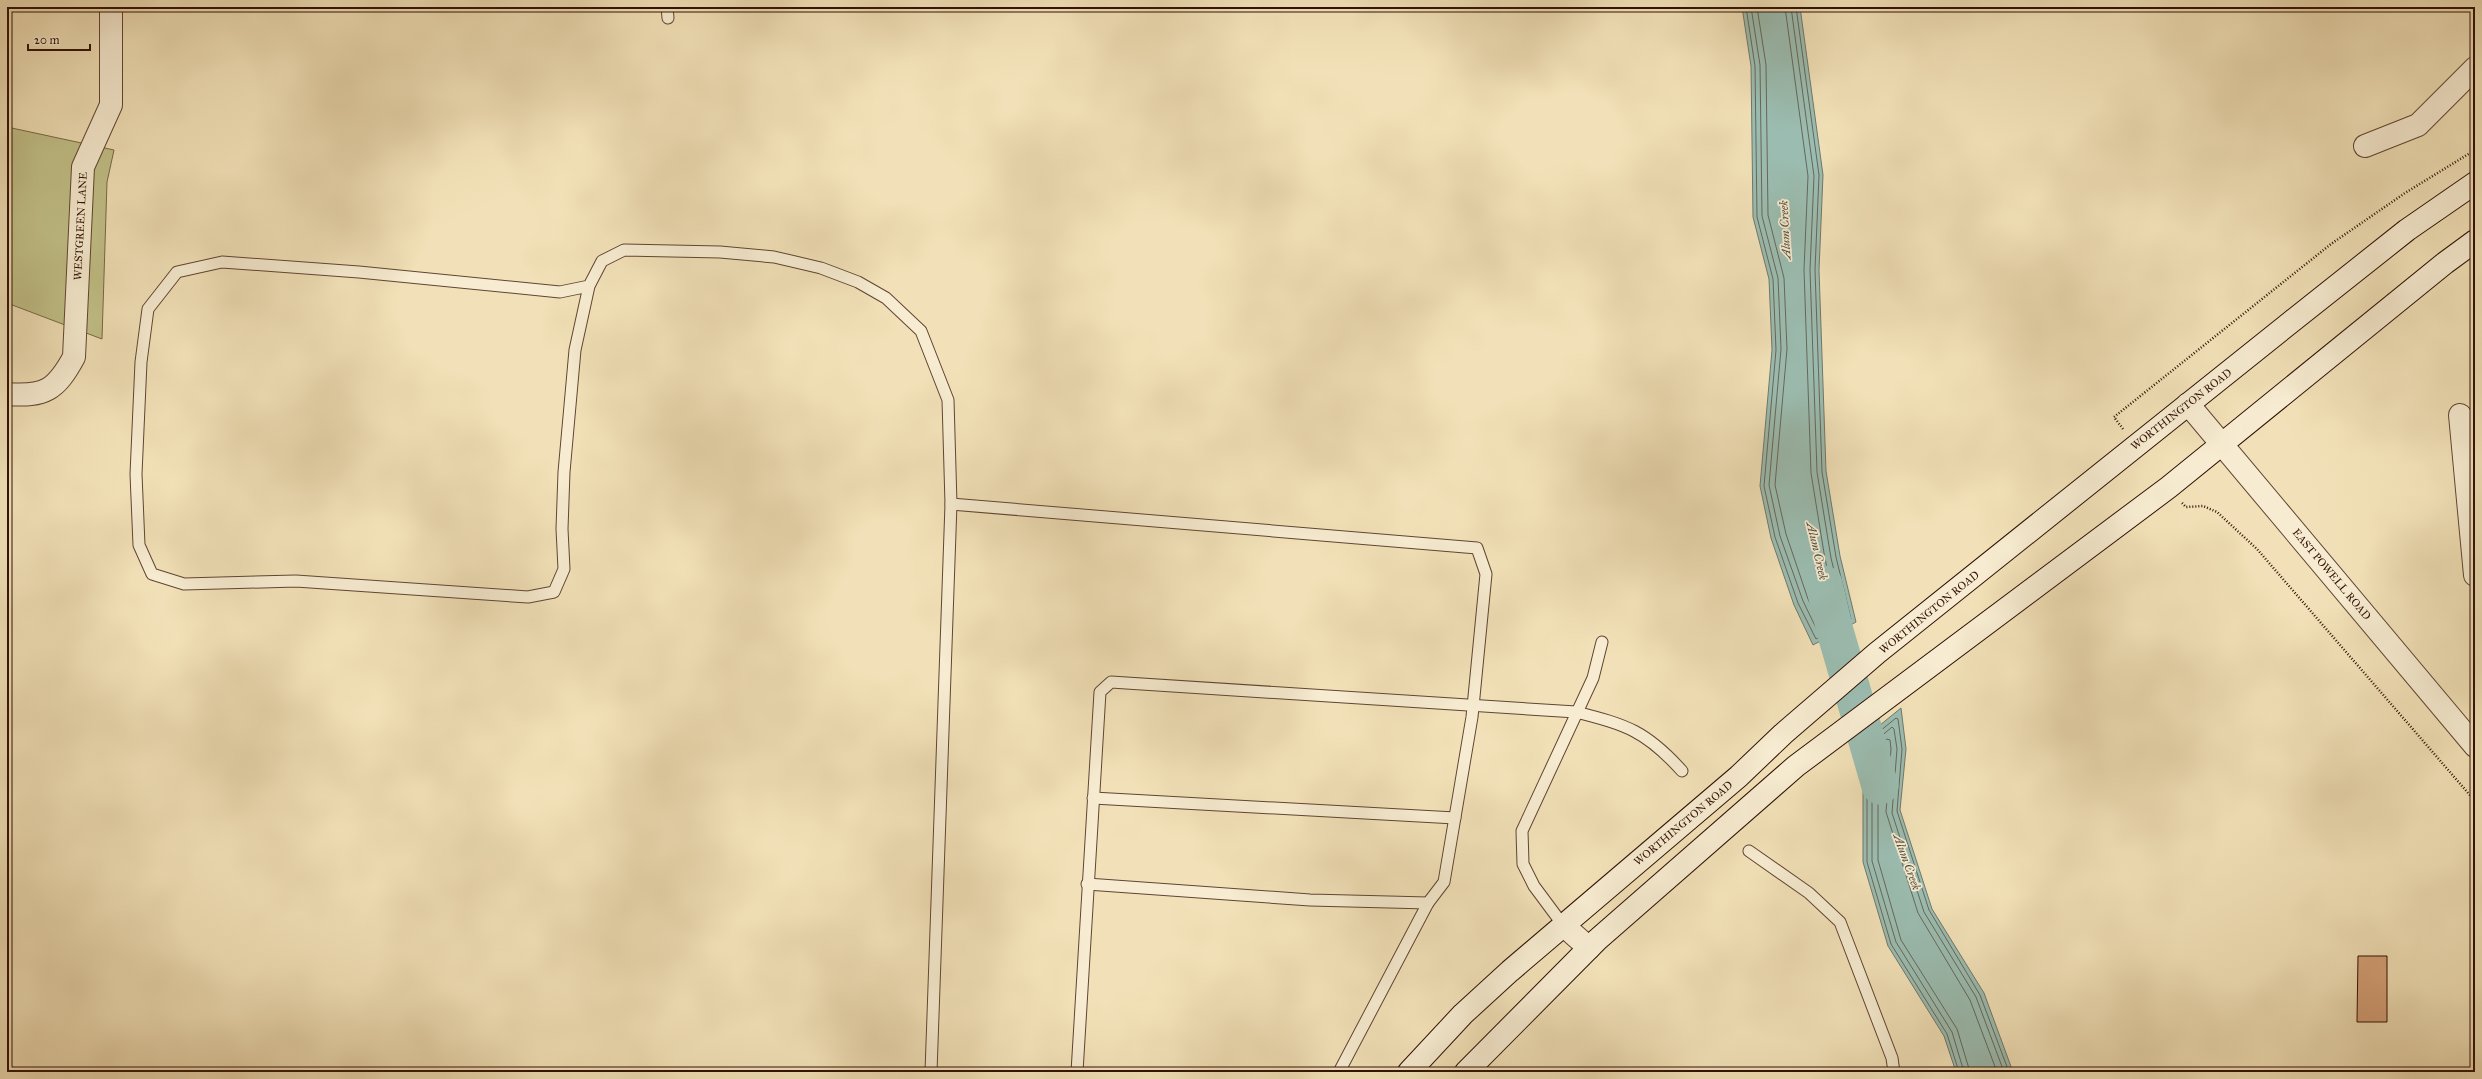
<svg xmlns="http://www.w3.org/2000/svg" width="2482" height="1079" viewBox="0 0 2482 1079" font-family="'IM FELL Great Primer',serif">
<rect width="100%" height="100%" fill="#f2e1b8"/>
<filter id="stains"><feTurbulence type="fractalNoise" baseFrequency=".005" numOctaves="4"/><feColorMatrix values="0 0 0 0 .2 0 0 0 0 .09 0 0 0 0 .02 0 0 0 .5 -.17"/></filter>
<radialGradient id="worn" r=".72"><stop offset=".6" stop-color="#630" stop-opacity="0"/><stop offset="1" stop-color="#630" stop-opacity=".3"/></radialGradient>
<path fill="#c2c189" stroke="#796947" d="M7,127L114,150L107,182L102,339L7,303Z"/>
<g fill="#9bbdb1" stroke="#70786c">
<path d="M1742,7H1800L1823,175L1819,270L1826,471L1840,556L1856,622L1813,645L1794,605L1771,538L1760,486L1772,350L1769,279L1753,217L1751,66Z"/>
<path d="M1901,708L1906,749L1900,810L1932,909L1984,993L2013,1072H1956L1944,1036L1888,946L1863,862V790L1853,747Z"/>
</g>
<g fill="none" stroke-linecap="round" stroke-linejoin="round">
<g stroke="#66675b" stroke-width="1">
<path d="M1746,7L1755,66L1757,217L1773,279L1776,350L1764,486L1775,537L1798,603L1816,639L1851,619L1836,557L1822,472L1815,270L1819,175L1796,7"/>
<path d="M1751,7L1760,65L1762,216L1778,278L1781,349L1769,485L1780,536L1803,601L1818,632L1845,616L1831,558L1817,472L1810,270L1814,176L1791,7"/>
<path d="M1757,7L1766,65L1768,215L1784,278L1787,349L1775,485L1786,534L1808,599L1821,624L1838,613L1825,559L1811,473L1804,270L1808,176L1785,7"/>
<path d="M1959,1072L1947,1034L1891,944L1867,862V790L1858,749L1896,718L1898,719L1902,749L1897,811L1929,910L1980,995L2009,1072"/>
<path d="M1964,1072L1952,1032L1896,942L1872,861V790L1864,751L1892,727L1894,729L1897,749L1892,813L1924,912L1976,997L2004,1072"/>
<path d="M1970,1072L1957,1029L1901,940L1878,860V790L1870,753L1887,739L1890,740L1891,749L1886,812L1918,913L1970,1000L1997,1072"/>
</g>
<path stroke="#9bbdb1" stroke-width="37" d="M1824,584L1835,631L1880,786"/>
</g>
<path fill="#d6a279" stroke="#301105" d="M2358,956H2387V1022H2357Z"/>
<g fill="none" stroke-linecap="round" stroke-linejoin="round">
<defs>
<g id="service">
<path d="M667,7L668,18"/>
<path d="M589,286L575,350L564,472L562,529L564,569L554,592L528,597L296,581L184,584L152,574L139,545L136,474L141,362L148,309L177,272L222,262L359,272L560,292L589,286L602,261L624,250L720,252L774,257L821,268L858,282L886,298L921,331L948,400L951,504L931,1072"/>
<path d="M951,504L1477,548L1486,574L1472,717L1444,882L1428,903L1339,1072"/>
<path d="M1093,798L1455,818"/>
<path d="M1749,851L1809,893L1840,922L1892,1058L1894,1072"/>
<path d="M1087,884L1310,900L1428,903"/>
<path d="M1563,925L1534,886L1523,864L1522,831L1593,678L1602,642"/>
<path d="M1077,1072L1100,692L1111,682L1576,712C1627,725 1646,731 1682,771"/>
</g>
<g id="minor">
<path d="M2365,146L2418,125L2475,68"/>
<path d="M7,394C45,397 56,390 74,357L83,167L111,105V7"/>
<path d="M2460,415L2475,575"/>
</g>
<g id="tertiary">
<path d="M2188,404L2475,746"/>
<path d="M1563,925L1589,948"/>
</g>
<g id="secondary">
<path d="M1409,1072L1463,1014L1510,971L1739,776L1783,734L1877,653L2286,326L2407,230L2475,183"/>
<path d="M1466,1072L1597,940L1796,766L2169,487L2445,263L2475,241"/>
</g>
</defs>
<use href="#service" stroke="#604532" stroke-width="13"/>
<use href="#minor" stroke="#604532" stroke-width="24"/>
<use href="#tertiary" stroke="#604532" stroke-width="24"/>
<use href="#secondary" stroke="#301105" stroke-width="24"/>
<g stroke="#301105" stroke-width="2.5" stroke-dasharray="1 2" stroke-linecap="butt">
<path d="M2123,429L2114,417L2331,244L2405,193L2475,150"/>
<path d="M2182,503L2186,507L2203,506L2217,512L2257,549L2475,801"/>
</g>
<use href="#service" stroke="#f7ecd1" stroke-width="11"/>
<use href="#minor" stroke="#f7ecd1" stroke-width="22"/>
<use href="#tertiary" stroke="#f7ecd1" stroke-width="22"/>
<use href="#secondary" stroke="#f7ecd1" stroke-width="22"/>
</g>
<g text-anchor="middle" stroke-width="3.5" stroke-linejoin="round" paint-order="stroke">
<g font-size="11" fill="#301105" stroke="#f7ecd1">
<text transform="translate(80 226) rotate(-87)" y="4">WESTGREEN LANE</text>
<text transform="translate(2181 409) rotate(-38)" y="4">WORTHINGTON ROAD</text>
<text transform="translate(2332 574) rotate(50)" y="4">EAST POWELL ROAD</text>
<text transform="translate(1929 612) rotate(-39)" y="4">WORTHINGTON ROAD</text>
<text transform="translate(1683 823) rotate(-40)" y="4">WORTHINGTON ROAD</text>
</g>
<g font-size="12" font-style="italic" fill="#554d41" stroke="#f7ecd1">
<text transform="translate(1785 230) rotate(-93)" y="4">Alum Creek</text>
<text transform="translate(1817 551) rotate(77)" y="4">Alum Creek</text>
<text transform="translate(1907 862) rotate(70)" y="4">Alum Creek</text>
</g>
</g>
<rect width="2482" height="1079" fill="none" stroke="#f2e1b8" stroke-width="24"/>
<rect x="8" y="8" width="2466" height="1063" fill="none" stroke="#301105" stroke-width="2"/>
<rect x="12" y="12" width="2458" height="1055" fill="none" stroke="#301105"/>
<path d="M28 44v6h62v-6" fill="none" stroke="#301105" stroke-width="2"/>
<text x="34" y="44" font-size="12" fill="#301105" stroke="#f7ecd1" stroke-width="3" paint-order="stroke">20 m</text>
<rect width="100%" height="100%" filter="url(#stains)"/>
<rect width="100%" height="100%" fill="url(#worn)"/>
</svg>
